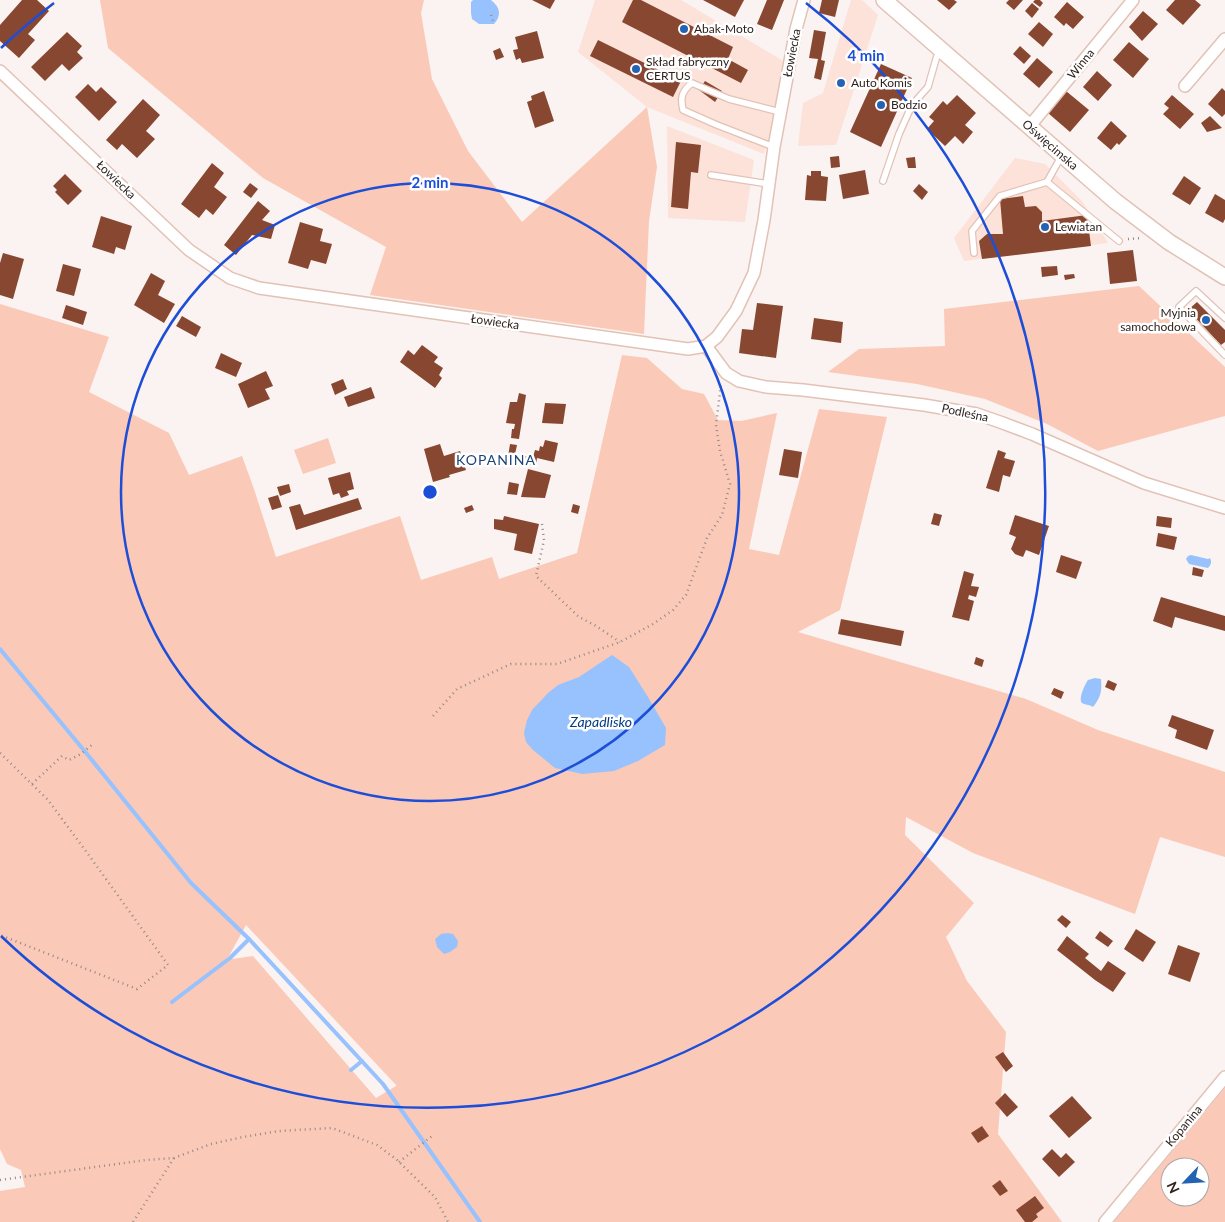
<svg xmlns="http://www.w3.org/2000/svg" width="1225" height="1222" viewBox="0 0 1225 1222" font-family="Lato,sans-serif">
<rect width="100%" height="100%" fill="#faf3f1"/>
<g fill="#fce2d9">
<path d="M595,0H681L790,65L764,154L647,107L578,52Z"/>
<path d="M851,0H862L878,15L836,145L798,146L803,103L823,93Z"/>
<path d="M667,126L754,160L745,222L668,218Z"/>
<path d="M1015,158L1045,164L1082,201L1108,243L964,261L954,238Z"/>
</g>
<g fill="#fbc9b7" fill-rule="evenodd">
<path d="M100,0H424L421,13L432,79L468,151L522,222L647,107L657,167L649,221L644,334L370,295L386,247L263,178L108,48Z"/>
<path d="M1139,286L1225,367V416L1098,451L1047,424L985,399L917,384L828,372L859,349L945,346L944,309Z"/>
<path d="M0,304L109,337L89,392L169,433L189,475L242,456L254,489L276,557L400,516L421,580L492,557L499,579L577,553L622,355L647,358L682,389L704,394L718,420L741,421L777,413L749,549L779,555L819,409L887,417L840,610L798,632L1026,699L1098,730L1225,772V857L1160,837L1135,914L973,853L906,817L905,835L974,903L946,937L967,981L1006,1032L998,1134L1062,1222H0V1191L25,1187L21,1170L7,1164L0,1149ZM246,925L396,1085V1086L376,1098L253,956L225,960L229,956Z"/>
<path d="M328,438L336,463L303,474L294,450Z"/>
<path d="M1225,1088V1222H1114ZM1170,1167H1200V1197H1170Z"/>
</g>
<g fill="#98c2fd">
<path d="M473,0H491C500,7 502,15 494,24H479L472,19L471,13V2Z"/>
<path d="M1191,555L1208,559L1210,558C1212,562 1211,565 1208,568L1189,564L1186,559L1188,556Z"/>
<path d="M612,655L629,667L648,697L666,728L665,745L638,761L614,771L582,774L555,768L533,750L526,742L524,733L527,720L532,710L548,693L558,685L579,677Z"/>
<path d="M1095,678L1101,679C1102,691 1101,697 1093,707C1089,704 1084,705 1082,703C1078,699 1085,684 1088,680Z"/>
<path d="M448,933L453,934L458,941L457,947L450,952L444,954L437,947L435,939L441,934Z"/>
</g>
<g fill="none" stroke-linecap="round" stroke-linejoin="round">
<g stroke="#98c2fd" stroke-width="4">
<path d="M0,649L87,754L191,883L249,939L383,1084L480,1222"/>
<path d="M172,1002L230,958L249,939"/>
<path d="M351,1070L362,1061"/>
</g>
</g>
<g fill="#884730">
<path d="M22,0H37L49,11L28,34L35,40L19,58L0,41V25Z"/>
<path d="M532,0H555L550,9Z"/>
<path d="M633,0H641L733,47L728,59L748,70L741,83L622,22Z"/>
<path d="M703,0H744L735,17Z"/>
<path d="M767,0H784L772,30L757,24Z"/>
<path d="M822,0H839L835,17L819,13Z"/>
<path d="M937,0H954L957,2L949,10Z"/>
<path d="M1009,0H1023L1014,10L1006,3Z"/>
<path d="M1035,0H1040L1043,3L1040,7L1033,2Z"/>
<path d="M1175,0H1195L1201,5L1183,25L1166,10Z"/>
<path d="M1067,2L1084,17L1073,29L1066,23L1064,26L1054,17Z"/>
<path d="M1032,3L1039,9L1032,18L1025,11Z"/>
<path d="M1143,11L1158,24L1142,41L1129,27Z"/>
<path d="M1039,22L1053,34L1043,47L1028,34Z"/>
<path d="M814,30L826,32L821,60L825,61L821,80L814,78L818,59L809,58Z"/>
<path d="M537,31L544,58L522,63L520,58L516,60L513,50L518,49L515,37Z"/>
<path d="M67,32L82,46L77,52L83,58L69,71L62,64L45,81L31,67Z"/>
<path d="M598,40L681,81L673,97L590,56Z"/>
<path d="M1129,42L1149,59L1133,78L1113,60Z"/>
<path d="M1020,46L1031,56L1024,64L1013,54Z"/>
<path d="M500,48L504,57L496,60L493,51Z"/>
<path d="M1037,58L1053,72L1039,88L1023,74Z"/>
<path d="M881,64L912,78L881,147L850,132Z"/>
<path d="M1097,71L1112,85L1098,101L1083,87Z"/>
<path d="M705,81L722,91L715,102L699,90Z"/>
<path d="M88,84L96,92L101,87L117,102L99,121L75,97Z"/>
<path d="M1222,88L1225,91V114L1222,117L1208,104Z"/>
<path d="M544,91L554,121L535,128L527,102L532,100L531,96Z"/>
<path d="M1066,91L1089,110L1070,132L1048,113Z"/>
<path d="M957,95L976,113L965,125L973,132L963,144L955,136L945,146L927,129L934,121L929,117L943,101L947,105Z"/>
<path d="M1172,95L1194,114L1180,129L1163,114L1169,108L1164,104Z"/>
<path d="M143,99L160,115L146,131L155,139L137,158L122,144L117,150L106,140Z"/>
<path d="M1210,116L1222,128L1207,132L1201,123Z"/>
<path d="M1111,121L1127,136L1119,145L1117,143L1111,150L1097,138Z"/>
<path d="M676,142L701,145L698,173L691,172L688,209L671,207Z"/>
<path d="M839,156L840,167L831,168L830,157Z"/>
<path d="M915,157L916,168H908L906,158Z"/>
<path d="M212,163L224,173L214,187L227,197L213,215L206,209L199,218L181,204Z"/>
<path d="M865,170L869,194L843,199L839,175Z"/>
<path d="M811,171H821V176L828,177L826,201L805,200L807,175L811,176Z"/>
<path d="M65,174L82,191L68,205L55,192L57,190L53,186Z"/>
<path d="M1184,176L1201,188L1190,205L1172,194Z"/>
<path d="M250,183L258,189L251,198L243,192Z"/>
<path d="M919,184L928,192L922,200L913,191Z"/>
<path d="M1215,194L1225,200V219L1223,223L1205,213Z"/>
<path d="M1023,196L1025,207L1036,206L1042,212V221L1087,215L1091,246L982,259L979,241L987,234H1003L1000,199Z"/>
<path d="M258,201L270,211L262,220L275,225L271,239L252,235L236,255L224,245Z"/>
<path d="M101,216L132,226L125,250L116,247L114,254L92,247Z"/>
<path d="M300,222L323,229L320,241L332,244L326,264L311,260L308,269L288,263Z"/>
<path d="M1133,250L1137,281L1110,284L1107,253Z"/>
<path d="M3,253L24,259L13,299L0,295V263Z"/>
<path d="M63,264L81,269L74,296L56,291Z"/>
<path d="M1057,266L1058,275L1042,277L1041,267Z"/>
<path d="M151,273L165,281L158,295L175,304L164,323L134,305Z"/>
<path d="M1074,274L1075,278L1065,280L1064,275Z"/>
<path d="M1197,302L1225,330V342L1221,345L1188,310Z"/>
<path d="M757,303L783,306L776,358L739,353L742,329L753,330Z"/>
<path d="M66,305L87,312L83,325L62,318Z"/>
<path d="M182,316L201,327L196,337L176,326Z"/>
<path d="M814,318L843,322L841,343L811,339Z"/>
<path d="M422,345L438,357L434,362L443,368L439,375L442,378L435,388L400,362L408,350L414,355Z"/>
<path d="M221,353L242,363L236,377L215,368Z"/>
<path d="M266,371L273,386L265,389L270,399L248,408L238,384Z"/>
<path d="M343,379L347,389L335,395L331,384Z"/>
<path d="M371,387L375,398L348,407L344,397Z"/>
<path d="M519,393L526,395L519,439L511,438L512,429H514L515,424L506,423L510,402H517Z"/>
<path d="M545,403L566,404L563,424L542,423Z"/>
<path d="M545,440L558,443L554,462L537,458L536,465L518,463L519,455L533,457L535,450L539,451L540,446L543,447Z"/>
<path d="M440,444L444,456L460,451L466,470L449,475L450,477L433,482L424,449Z"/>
<path d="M510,444L517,445L514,459L508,457Z"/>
<path d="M784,449L802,452L798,478L779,475Z"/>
<path d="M998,450L1006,453L1004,458L1015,461L1010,477L1003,475L999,492L986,488Z"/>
<path d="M528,469L551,475L545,498L521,497Z"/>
<path d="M350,472L354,489L347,491L349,495L341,498L339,493L333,495L328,478Z"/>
<path d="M509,482L519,484L517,495L507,494Z"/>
<path d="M289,484L291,492L280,496L277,487Z"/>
<path d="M278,495L282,507L272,510L268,498Z"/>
<path d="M358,498L362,509L296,530L289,507L300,504L304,515Z"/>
<path d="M573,504L580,506L578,514L571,512Z"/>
<path d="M472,505L474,510L466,513L464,508Z"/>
<path d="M934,513L942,515L939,526L931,524Z"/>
<path d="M1015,515L1049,526L1039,555L1026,550L1023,557L1015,554L1011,549L1016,537L1009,534Z"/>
<path d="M504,516L539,524L532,554L514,550L517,534L494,529V519L503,520Z"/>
<path d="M1157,516L1172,518L1171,528L1156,526Z"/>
<path d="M1158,533L1177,537L1174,550L1156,546Z"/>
<path d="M1061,555L1082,562L1076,579L1056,572Z"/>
<path d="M1193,567L1204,570L1202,577L1192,575Z"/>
<path d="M964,571L974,574L971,586L979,587L976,597L969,595L968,599L974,601L969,621L952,617Z"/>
<path d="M1161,597L1225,616V631L1175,617L1172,628L1153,621Z"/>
<path d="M841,619L904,631L901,646L838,634Z"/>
<path d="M976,657L984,660L982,667L974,664Z"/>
<path d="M1108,680L1117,684L1114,691L1105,687Z"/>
<path d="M1054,688L1064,692L1061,699L1051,694Z"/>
<path d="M1172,715L1214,730L1207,750L1175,738L1177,730L1168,726Z"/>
<path d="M1062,915L1071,922L1066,928L1057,920Z"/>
<path d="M1136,929L1156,942L1143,962L1124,949Z"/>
<path d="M1100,931L1113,941L1108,947L1095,938Z"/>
<path d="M1067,936L1089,954L1085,958L1101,971L1108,961L1126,973L1113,992L1095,980L1057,950Z"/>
<path d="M1178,945L1200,953L1190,982L1168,974Z"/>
<path d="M1003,1052L1013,1066L1006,1072L995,1057Z"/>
<path d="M1005,1093L1018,1107L1007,1117L995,1103Z"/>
<path d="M1072,1096L1092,1118L1069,1138L1049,1116Z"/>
<path d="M982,1126L989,1136L978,1143L971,1133Z"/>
<path d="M1052,1149L1061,1158L1066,1153L1075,1162L1059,1177L1042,1159Z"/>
<path d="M1000,1180L1008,1191L1000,1196L992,1186Z"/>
<path d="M1035,1196L1044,1208L1036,1214L1038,1217L1032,1222H1025L1016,1210Z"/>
</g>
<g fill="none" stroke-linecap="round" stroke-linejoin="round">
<defs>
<g id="service">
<path d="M774,147L717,125L683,110C680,97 682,91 692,83L729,99L780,112"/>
<path d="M1062,155L1047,182L1119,241"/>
<path d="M711,175L769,184"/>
<path d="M883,181L899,134L912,105L928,87L936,59L939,51"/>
<path d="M974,253L972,231L1000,196L1047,182"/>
<path d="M1225,318L1196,291L1179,307L1225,355"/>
</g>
<g id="minor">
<path d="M0,71L189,250L230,278L259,288L688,349L706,346L717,337L736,311L754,273L764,220L774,147L796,29L804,0"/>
<path d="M1185,86L1225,39"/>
<path d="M1029,127L1133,0"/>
<path d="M706,346L726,373L739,381L766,387L803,390L924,405L977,414L1000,422L1032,434L1144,483L1225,508"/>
<path d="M1105,1222L1225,1077"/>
</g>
<path id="tertiary" d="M884,0L1115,201L1169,242L1225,277"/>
</defs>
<use href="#service" stroke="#e3c2b6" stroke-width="8"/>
<use href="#minor" stroke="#e3c2b6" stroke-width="14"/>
<use href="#tertiary" stroke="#e3c2b6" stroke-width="18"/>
<g stroke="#948a87" stroke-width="2.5" stroke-dasharray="1 4" stroke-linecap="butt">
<path d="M491,15L494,24"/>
<path d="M1128,239L1142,238"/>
<path d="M542,524L544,540L536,576L579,617L596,626L620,642"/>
<path d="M433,716L457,689L511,664H557L620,642L653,624L673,610L686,595L707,538L722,515L730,484L720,451L716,425L721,384"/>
<path d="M0,753L48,800L88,854L168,965L137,989L0,935"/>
<path d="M32,784L62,756L69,760L81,754L93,744"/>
<path d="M399,1162L432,1136"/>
<path d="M0,1180L146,1160L174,1158L211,1144L243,1137L279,1131L332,1128L377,1145L396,1159L435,1197L448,1222"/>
<path d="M133,1222L174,1158"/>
</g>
<use href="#service" stroke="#fff" stroke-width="5.5"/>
<use href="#minor" stroke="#fff" stroke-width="11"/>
<use href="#tertiary" stroke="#fff" stroke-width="15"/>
</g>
<g fill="none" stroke="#1d4ed8" stroke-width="2.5">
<circle cx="430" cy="492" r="309"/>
<path d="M1 48A617 617 0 0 1 54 3M806 3A617 617 0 1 1 1 936"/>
</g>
<g fill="#2462b4" stroke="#fff" stroke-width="2">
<circle cx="684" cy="29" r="5"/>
<circle cx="636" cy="69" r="5"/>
<circle cx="841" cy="83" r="5"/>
<circle cx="881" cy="105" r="5"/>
<circle cx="1045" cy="227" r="5"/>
<circle cx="1206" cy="320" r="5"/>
</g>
<g text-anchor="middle" stroke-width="5" stroke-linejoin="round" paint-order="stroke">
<g font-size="12" fill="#2f221e" stroke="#fff" text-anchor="start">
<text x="694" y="33">Abak-Moto</text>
<text x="646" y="66">Skład fabryczny<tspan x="646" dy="14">CERTUS</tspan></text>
<text x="851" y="87">Auto Komis</text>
<text x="891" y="109">Bodzio</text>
<text x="1055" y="231">Lewiatan</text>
<text x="1196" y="317" text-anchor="end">Myjnia<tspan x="1196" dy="14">samochodowa</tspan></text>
</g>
<g font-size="12" fill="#2f221e" stroke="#fff">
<text transform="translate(792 53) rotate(-79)" y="4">Łowiecka</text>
<text transform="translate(1081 64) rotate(-51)" y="4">Winna</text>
<text transform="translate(1050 145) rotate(41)" y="4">Oświęcimska</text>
<text transform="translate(116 180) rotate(44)" y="4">Łowiecka</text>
<text transform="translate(495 322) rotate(8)" y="4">Łowiecka</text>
<text transform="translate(965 413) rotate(12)" y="4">Podleśna</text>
<text transform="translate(1184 1126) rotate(-50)" y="4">Kopanina</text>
</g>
<g font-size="14" letter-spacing="1" fill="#1c4378" stroke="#fff">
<text x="496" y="465">KOPANINA</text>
</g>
<g font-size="14" font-style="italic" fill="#043d80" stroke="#fff">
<text x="601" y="727">Zapadlisko</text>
</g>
</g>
<circle cx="430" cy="492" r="8" fill="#1d4ed8" stroke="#fff" stroke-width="2.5"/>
<g font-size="15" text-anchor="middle" font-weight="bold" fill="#1d4ed8" stroke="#fff" stroke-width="5" stroke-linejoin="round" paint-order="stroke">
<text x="866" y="61">4 min</text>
<text x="430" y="188">2 min</text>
</g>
<g transform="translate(1185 1182) rotate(245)"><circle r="24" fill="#ffffff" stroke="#aca7a5"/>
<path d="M0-4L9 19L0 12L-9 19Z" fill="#2462b4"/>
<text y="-8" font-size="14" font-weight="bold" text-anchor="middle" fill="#2f221e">N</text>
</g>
</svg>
